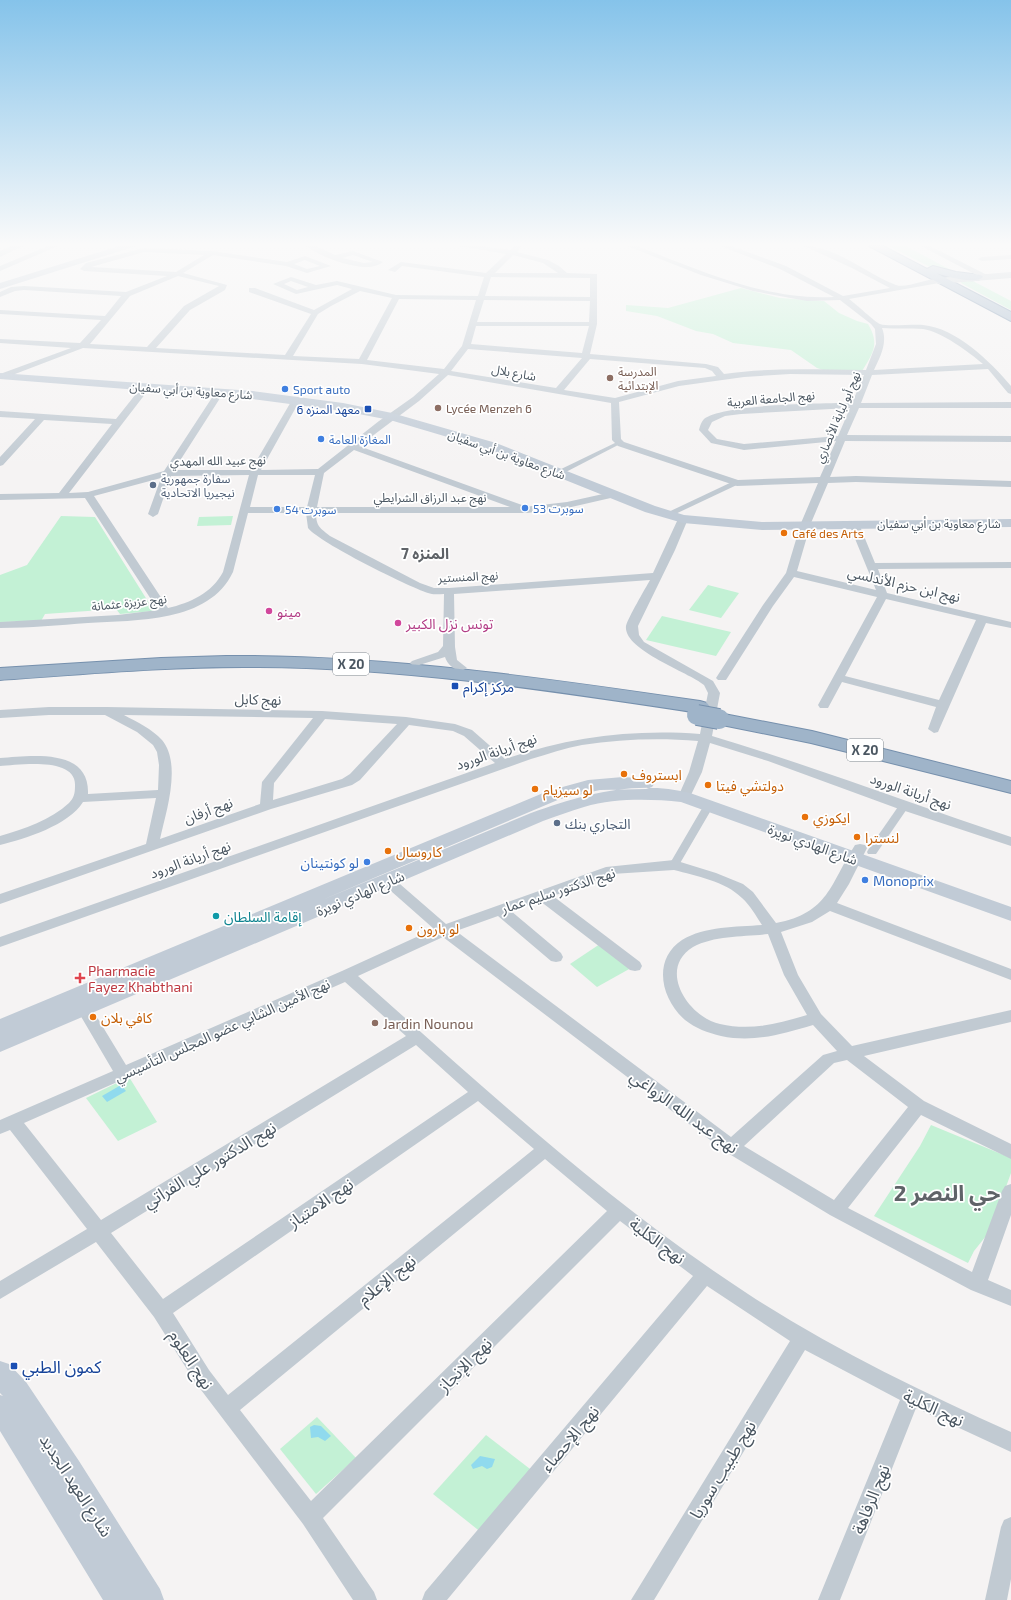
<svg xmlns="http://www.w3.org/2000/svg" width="1011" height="1600" viewBox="0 0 1011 1600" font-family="'Exo 2','Noto Sans Arabic',sans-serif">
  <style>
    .green { fill: #c3f1d5 }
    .water { fill: #90daee }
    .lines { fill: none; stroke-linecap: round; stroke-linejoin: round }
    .trunk-casing { stroke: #7690ad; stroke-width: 2 }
    .pedestrian { fill: #c1cad2; fill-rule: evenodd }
    .minor { fill: #c1cad2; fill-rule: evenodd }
    .tertiary { fill: #c1cad2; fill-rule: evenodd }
    .secondary { fill: #c1cbd6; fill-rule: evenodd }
    .trunk { fill: #9fb4c9; fill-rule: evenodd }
    .trunk-bridge-casing { stroke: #7690ad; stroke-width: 22; stroke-linecap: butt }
    .trunk-bridge { stroke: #9fb4c9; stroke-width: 20 }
    .education-dot { fill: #8d6e63; stroke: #fff; stroke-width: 1.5 }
    .shop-dot { fill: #3f7fe0; stroke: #fff; stroke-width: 1.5 }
    .transit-dot { fill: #1a4fb4; stroke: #fff; stroke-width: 1.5 }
    .service-dot { fill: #5c6f8a; stroke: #fff; stroke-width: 1.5 }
    .food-dot { fill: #e8710a; stroke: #fff; stroke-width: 1.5 }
    .hotel-dot { fill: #d1479c; stroke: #fff; stroke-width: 1.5 }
    .culture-dot { fill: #0f9aa8; stroke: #fff; stroke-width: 1.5 }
    .health-dot { fill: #e0444e; stroke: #fff; stroke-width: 1.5 }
    .labels { text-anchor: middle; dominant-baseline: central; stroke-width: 3.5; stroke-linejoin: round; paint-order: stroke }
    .far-education-label { font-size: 12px; fill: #785e54; stroke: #fff; text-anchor: start }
    .far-street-label { font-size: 12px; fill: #4a5661; stroke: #fff }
    .far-shop-label { font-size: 12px; fill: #366cbe; stroke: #fff; text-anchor: start }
    .far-transit-label { font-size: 12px; fill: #164399; stroke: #fff; text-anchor: end }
    .far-service-label { font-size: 12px; fill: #4e5e75; stroke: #fff; text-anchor: start }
    .far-food-label { font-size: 12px; fill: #c56008; stroke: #fff; text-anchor: start }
    .shield { fill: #fff; stroke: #808990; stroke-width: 1 }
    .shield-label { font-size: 13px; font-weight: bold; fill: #4a5661 }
    .street-label { font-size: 14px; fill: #4a5661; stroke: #fff }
    .hotel-label { font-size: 14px; fill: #b23c85; stroke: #fff; text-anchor: start }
    .transit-label { font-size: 14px; fill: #164399; stroke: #fff; text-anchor: start }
    .food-label { font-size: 14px; fill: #c56008; stroke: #fff; text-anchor: start }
    .service-label { font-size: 14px; fill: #4e5e75; stroke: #fff; text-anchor: start }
    .shop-label { font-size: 14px; fill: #366cbe; stroke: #fff; text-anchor: end }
    .culture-label { font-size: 14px; fill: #0d838f; stroke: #fff; text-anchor: start }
    .health-label { font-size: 14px; fill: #be3a42; stroke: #fff; text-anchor: start }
    .education-label { font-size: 14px; fill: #785e54; stroke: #fff; text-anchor: start }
    .far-district-label { font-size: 15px; font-weight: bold; fill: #5f6368; stroke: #fff }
    .near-street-label { font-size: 17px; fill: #4a5661; stroke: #fff }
    .near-transit-label { font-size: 17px; fill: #164399; stroke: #fff; text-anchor: start }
    .near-district-label { font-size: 22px; font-weight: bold; fill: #5f6368; stroke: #fff }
  </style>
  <rect width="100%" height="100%" fill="#f5f3f3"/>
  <g class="green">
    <polygon points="889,246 906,246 960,275 928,266"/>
    <polygon points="971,280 1011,301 1011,310 961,283 962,281"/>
    <path d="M741,288l39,10 44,3 15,12 18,8 11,3c12,20 5,29 -6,47l-33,1 -12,-4 -26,-18 -58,-7 -20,-9 -17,-3 -39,-15 -31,-5v-6l42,3z"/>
    <polygon points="61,516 95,517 154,611 120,614 116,609 45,614 41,621 0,622 0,575 27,565"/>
    <polygon points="233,516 231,525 197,526 199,517"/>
    <polygon points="708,585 739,593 721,618 689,610"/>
    <polygon points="662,616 731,632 716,656 646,640"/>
    <polygon points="600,944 631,968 597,987 570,964"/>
    <polygon points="129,1077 157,1122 118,1141 86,1098"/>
    <polygon points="931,1125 1011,1158 1011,1173 990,1231 974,1251 968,1263 874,1216 920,1146"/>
    <polygon points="317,1417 356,1458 316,1494 280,1449"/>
    <polygon points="486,1435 534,1472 482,1533 433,1494"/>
  </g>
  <g class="water">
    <polygon points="121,1085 126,1091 107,1102 102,1096"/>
    <polygon points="314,1425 321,1426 331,1436 325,1441 318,1437 311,1438 310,1427"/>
    <polygon points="480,1456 495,1459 492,1467 487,1469 482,1466 473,1469 471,1465"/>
  </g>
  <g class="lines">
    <defs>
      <g id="trunk">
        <path d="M869,246h14l44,23 6,-3 23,6 25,3 2,2c-7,8 -38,-1 -47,-4l75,39v9z"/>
        <path d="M226,656c159,-1 317,22 474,45l7,2 3,4 -3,4 -7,2c-147,-22 -294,-45 -442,-46 -86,-1 -172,7 -258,13v-12l161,-10z"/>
        <polygon points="719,713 812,731 1011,781 1011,793 811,743 712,723 709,719 712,715"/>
      </g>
    </defs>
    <use href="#trunk" class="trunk-casing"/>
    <g class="pedestrian">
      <polygon points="617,442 622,443 562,474 555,472"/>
      <polygon points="734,481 737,481 741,483 669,517 666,517 662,515"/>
      <polygon points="709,802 714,805 679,865 678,867 670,867 669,865 704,805"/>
      <polygon points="904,803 909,806 876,854 868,854 867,852 868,850 900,804"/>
    </g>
    <g class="minor">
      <polygon points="48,246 58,246 0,271 0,266"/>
      <path d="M306,246h10l19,9 18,-4 30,11c-16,14 -63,-5 -77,-16zM353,255l20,7 -9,1 -22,-5z"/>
      <path d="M459,246h21l30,4 5,-4h7l-5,6 31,8 11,6 8,7 30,1v50l-7,30 116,10 12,3 6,7c47,-7 95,-4 142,-4l10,-26 -1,-15 -4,-5 -31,-24 -33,1 -54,-10 -52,-16 -74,-29h10c62,24 129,55 197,51l-54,-28 -60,-23h11l55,20 57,30 47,-8 -38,-20 -48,-22c32,0 63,28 92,39 11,4 33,-8 46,-6l1,2 -4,2 -90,16c7,5 26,23 31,25 7,3 33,0 43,1 33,3 67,36 88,61v8l-3,-1 -20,-24 -116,6 -11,28 150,-1v6h-152l-12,27 164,1v6l-166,-1 -15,36 26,-1 155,5v6l-155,-5 -28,1 -17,40 -14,48 79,19 -27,-66 5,-3 5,3 16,39 136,-1v6l-133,1 9,24 124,29v6l-25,-5 -48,109 -4,1 -6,-4 8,-22 -94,-25 -14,26h-8l-2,-3 59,-108 -83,-20 -21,29 -47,74h-8l-2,-2 47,-73 23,-32 15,-50 17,-40 -81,3 -119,-40 -6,-6 -1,-37 -163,-28 -29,26 -60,45 163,59 2,2 43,-5 45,-10 5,3 -2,2 -48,11 -40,5h-211c0,13 4,15 14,23l90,47 14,5h15l204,-15 25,-54 1,-2h8l1,2 -13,31 -37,76 1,9 5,7 69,39 7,12 -8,43c101,30 199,68 299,101v9l-112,-37 -131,-48 -58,-18 -8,29 -12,25 -1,3h-10l-1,-3 11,-25 9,-31c-38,-3 -77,-2 -116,4 -17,3 -34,9 -51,14l-531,188v-10l495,-174 -31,-27 -11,-5 -44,-6 -49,55 -8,5 -81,24 -271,95v-10l146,-50 10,-46 -73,4c-14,23 -58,37 -83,43v-9c24,-7 51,-16 69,-33 5,-5 6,-10 6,-17 2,-30 -57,-21 -75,-20v-8c30,-2 90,-11 88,36l70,-4 1,-25 -2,-13 -4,-7 -16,-13 -32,-17h-56l-49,3v-8l49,-3h58l215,4 84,6 49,7 17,6 33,29c65,-22 127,-30 195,-25l8,-41 -4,-8c-16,-13 -81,-35 -78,-59 2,-8 19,-37 24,-46l-196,14 1,53 2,13 10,8 -6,3c-7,-1 -14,-7 -16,-14l-29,9 -4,-1 -2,-2 2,-2 26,-9 5,-6 1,-52c-6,0 -11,1 -16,-1 -21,-7 -108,-50 -120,-65l-2,-15h-58l-15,59c-24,51 -97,48 -145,51 -29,2 -58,5 -88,5v-6l118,-7 40,-5 -73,-112 -85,2v-6l59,-1 53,-69 -68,-4 -41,45 -3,1v-9l35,-38 -35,-2v-6l116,8 27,-34h6v4l-80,104 19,-1 76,-21 53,-81h6l1,2 -50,78h77l41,-70 4,-3 4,3 -39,70 57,-1 61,-48 34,-24 26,-23 -77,-10 -279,-16 -81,31 -2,-1v-4l71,-26 -71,-5v-4l80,4 21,-23 -101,-6v-4l105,6 16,-20 -97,-6 -9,1 -15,6v-5l11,-5 13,-1 102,6 41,-16 -83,-5 -4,-2 6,-6 58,-15 68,3 75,11 18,-6 26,10 -24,7 -21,-7 -73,-11 -30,18 44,12 -2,5 -35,20 -34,38 129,7 26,-41 -62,-22v-4h6l59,22 38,-21 -15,-4 -41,9 -23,-10 18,-7 25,8 21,-4 59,14 82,1 6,-19 -82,-11 -7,6 -7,-2 13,-8 85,11 20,-19zM144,252l60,3 -28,17 -85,-5zM513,255l30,8 15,10h-63zM305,260l15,6 -13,3 -13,-5zM178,276l41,10 -35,20 -37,41 -57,-3 40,-48zM491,277l99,1v19l-105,-1zM291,281l17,6 -11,3 -13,-6zM360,291l32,7 -33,61 -66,-3 25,-42 13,-8zM399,299l77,1 -14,46 -18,23 -77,-9zM484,300l106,1 -1,21h-112zM476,326h113l-7,27 -111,-9zM882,328c14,1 28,0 41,1 19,3 46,23 60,35l-109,6c6,-13 14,-27 8,-42zM468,349l114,9 -26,30 -105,-17zM590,359l115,9 7,3 4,5 -38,5 -63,17 -51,-8zM790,374l74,1 -12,28c-28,0 -129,1 -148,16 -3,3 -4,7 -5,11l12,13 33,7 92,-9 -16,36 -82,3 -114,-38 -3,-3 -2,-37 60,-16 65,-9zM850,408l-12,28 -94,8 -27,-5 -9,-9 4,-8 13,-6 16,-2zM354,450l156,57h-193l7,-34zM249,475l-26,97c-11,21 -33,31 -55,36l-74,-112 67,-18 -13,36 5,3 5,-3 13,-38zM258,475h57l-8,32h-57zM886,599l90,21 -37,80 -94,-24zM124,715l189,3 -51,64 -2,22 -100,35c6,-27 22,-75 2,-99 -10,-11 -25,-18 -38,-25zM325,719l72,5 -47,50 -8,5 -69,21 1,-17z"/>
      <polygon points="921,246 930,246 991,277 984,279"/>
      <polygon points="1011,255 1011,259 982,261 978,259 982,257"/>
      <path d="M860,844l5,1 2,3 -18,36 -12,19 174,66v11l-181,-69 -18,11 -31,10 17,43 23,39 31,32 159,-36v12l-147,34 60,45 87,43v15l-90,-44 -73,93 124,64 30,-81 3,-5 6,-2v31l-23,65 23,10v16l-40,-16 -141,-75 -104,-63 -283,-215 -85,39c125,111 249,226 390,318 83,54 172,97 263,138v20l-95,-44 -76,192h-22l82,-200 -95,-50 -151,250h-23l159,-259 -83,-55 -260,314h-25l3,-8 268,-316 -73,-55 -297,297 51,74 3,8h-24l-50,-76 -108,-142 -41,-65 -58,-75 -96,57v-18l87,-52 -77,-99 -10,4v-14l113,-49 -37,-63 3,-4 5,-2 5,2 37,61 216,-94 92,-42 -51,-45 -2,-3 2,-3h10l53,46 160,-57 68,-7 42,13 27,11 10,8 23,31c53,-10 54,-39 79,-78zM674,870c22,6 51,11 68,28 8,7 14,18 20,27 -26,2 -57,1 -80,15 -30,20 -21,59 3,80 10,8 23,13 36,16 33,7 61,-2 92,-11l24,26 -14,4 -92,82 -275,-206 42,-15 53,45 5,1 5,-1 2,-4 -2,-4 -50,-42 29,-10 90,69 5,1 5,-1 2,-4 -2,-4 -87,-66 59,-22zM768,934l16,41 23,40c-30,9 -57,16 -87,9 -32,-7 -63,-55 -27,-77 22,-12 51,-10 75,-13zM345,982l61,54 -305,184 -77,-97zM416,1045l52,47 -305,207 -52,-66zM847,1060l61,47 -74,93 -90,-54 90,-83zM478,1101l56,48 -306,246 -19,-25 -36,-57zM545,1159l62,52 -296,290 -71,-91z"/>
      <polygon points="1011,1517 1011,1579 1007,1600 985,1600 1001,1527 1004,1520"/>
    </g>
    <g class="tertiary">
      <polygon points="11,246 23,246 0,257 0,251"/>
      <polygon points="1011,272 1011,278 939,284 934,281 939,278"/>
    </g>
    <g class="secondary">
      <polygon points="119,246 136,246 0,289 0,283"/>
      <polygon points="0,373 253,391 343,403 392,413 496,443 655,506 684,515 762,522 1011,519 1011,527 762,530 683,523 645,512 488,449 390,420 343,411 253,399 0,379"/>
      <path d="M623,777l29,2 3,4 -3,4 -6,2 -46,1 -40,9 -238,101 209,-87c50,-18 105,-34 159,-20l321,114v14l-330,-119c-31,-3 -66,-4 -97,5 -14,4 -27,9 -41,14l-543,231v-33l548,-228 40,-11z"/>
      <polygon points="0,1361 9,1364 26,1382 79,1461 160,1589 164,1600 103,1600 0,1431 0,1395 3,1396 0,1393"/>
    </g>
    <use href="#trunk" class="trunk"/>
    <defs>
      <polyline id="trunk-bridge" points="697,715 719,719"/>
    </defs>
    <use href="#trunk-bridge" class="trunk-bridge-casing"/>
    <use href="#trunk-bridge" class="trunk-bridge"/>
  </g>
  <linearGradient id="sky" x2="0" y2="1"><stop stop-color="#85c3ea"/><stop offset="0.52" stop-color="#fafafa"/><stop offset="1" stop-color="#fafafa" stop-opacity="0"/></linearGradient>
  <rect width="1011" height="470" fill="url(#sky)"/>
  <g class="education-dot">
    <circle cx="610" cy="378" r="4"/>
    <circle cx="438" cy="408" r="4"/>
    <circle cx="375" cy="1023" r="4"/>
  </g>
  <g class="shop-dot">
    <circle cx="285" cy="389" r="4"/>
    <circle cx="321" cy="439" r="4"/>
    <circle cx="525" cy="508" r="4"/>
    <circle cx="277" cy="509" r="4"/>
    <circle cx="367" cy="862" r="4"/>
    <circle cx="865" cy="880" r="4"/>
  </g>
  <g class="transit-dot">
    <rect x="364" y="405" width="8" height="8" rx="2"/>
    <rect x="451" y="682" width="8" height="8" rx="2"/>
    <rect x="10" y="1362" width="8" height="8" rx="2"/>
  </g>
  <g class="service-dot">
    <circle cx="153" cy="485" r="4"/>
    <circle cx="557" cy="823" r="4"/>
  </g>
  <g class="food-dot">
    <circle cx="784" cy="533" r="4"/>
    <circle cx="624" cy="774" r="4"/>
    <circle cx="708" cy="785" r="4"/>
    <circle cx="535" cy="789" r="4"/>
    <circle cx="805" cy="817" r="4"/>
    <circle cx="857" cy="837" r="4"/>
    <circle cx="388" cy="851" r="4"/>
    <circle cx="409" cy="928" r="4"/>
    <circle cx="93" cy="1017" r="4"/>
  </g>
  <g class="hotel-dot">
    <circle cx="269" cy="611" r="4"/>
    <circle cx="398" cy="623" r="4"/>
  </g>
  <circle class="culture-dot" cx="216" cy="916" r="4"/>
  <path class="health-dot" d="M78 972h4v4h4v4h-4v4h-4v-4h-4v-4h4z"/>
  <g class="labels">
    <g class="far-education-label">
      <text x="618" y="371">المدرسة<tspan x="618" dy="14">الإبتدائية</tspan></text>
      <text x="446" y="408">Lycée Menzeh 6</text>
    </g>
    <g class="far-street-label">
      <text transform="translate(514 372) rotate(10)">شارع بلال</text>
      <text transform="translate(191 390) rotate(4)">شارع معاوية بن أبي سفيان</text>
      <text transform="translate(771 398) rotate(-5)">نهج الجامعة العربية</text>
      <text transform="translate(837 417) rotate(-67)">نهج أبو لبابة الأنصاري</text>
      <text transform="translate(507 454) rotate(20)">شارع معاوية بن أبي سفيان</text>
      <text transform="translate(218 460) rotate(-1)">نهج عبيد الله المهدي</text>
      <text x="430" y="497">نهج عبد الرزاق الشرايطي</text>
      <text x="939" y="523">شارع معاوية بن أبي سفيان</text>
      <text transform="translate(468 576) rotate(-3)">نهج المنستير</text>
      <text transform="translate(129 602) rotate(-6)">نهج عزيزة عثمانة</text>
    </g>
    <g class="far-shop-label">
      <text x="293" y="389">Sport auto</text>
      <text x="329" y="439">المغازة العامة</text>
      <text x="533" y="508">سوبرت 53</text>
      <text x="285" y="509">سوبرت 54</text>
    </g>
    <g class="far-transit-label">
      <text x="360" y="409">معهد المنزه 6</text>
    </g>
    <g class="far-service-label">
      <text x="161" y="478">سفارة جمهورية<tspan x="161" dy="14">نيجيريا الاتحادية</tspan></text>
    </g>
    <g class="far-food-label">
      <text x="792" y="533">Café des Arts</text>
    </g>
    <g class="shield">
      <rect x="333" y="653" width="36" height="22" rx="3"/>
      <rect x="847" y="739" width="36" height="22" rx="3"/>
    </g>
    <g class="shield-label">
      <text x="351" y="664">X 20</text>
      <text x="865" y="750">X 20</text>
    </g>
    <g class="street-label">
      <text transform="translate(904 584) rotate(13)">نهج ابن حزم الأندلسي</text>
      <text transform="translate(258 699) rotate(1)">نهج كابل</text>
      <text transform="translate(496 751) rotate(-19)">نهج أريانة الورود</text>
      <text transform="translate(911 791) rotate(19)">نهج أريانة الورود</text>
      <text transform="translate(208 810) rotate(-20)">نهج أرفان</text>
      <text transform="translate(813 844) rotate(20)">شارع الهادي نويرة</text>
      <text transform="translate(190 859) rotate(-20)">نهج أريانة الورود</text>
      <text transform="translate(558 890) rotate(-18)">نهج الدكتور سليم عمار</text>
      <text transform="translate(360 893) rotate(-23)">شارع الهادي نويرة</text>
      <text transform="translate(222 1030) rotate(-24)">نهج الأمين الشابي عضو المجلس التأسيسي</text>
    </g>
    <g class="hotel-label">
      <text x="277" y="611">مينو</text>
      <text x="406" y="623">تونس نزل الكبير</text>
    </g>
    <g class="transit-label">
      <text x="463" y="686">مركز إكرام</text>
    </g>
    <g class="food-label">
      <text x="632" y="774">ابستروف</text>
      <text x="716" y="785">دولتشي فيتا</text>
      <text x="543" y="789">لو سيزيام</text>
      <text x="813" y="817">ايكوزي</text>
      <text x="865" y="837">لنسترا</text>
      <text x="396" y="851">كاروسال</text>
      <text x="417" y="928">لو بارون</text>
      <text x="101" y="1017">كافي بلان</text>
    </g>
    <g class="service-label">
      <text x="565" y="823">التجاري بنك</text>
    </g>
    <g class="shop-label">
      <text x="359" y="862">لو كونتينان</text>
      <text x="873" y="880" text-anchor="start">Monoprix</text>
    </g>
    <g class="culture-label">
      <text x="224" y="916">إقامة السلطان</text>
    </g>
    <g class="health-label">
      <text x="88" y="970">Pharmacie<tspan x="88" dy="16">Fayez Khabthani</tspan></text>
    </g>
    <g class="education-label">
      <text x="383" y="1023">Jardin Nounou</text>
    </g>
    <g class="far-district-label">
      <text x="425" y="553">المنزه 7</text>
    </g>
    <g class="near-street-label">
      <text transform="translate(685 1111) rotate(36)">نهج عبد الله الزواغي</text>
      <text transform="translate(209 1164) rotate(-31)">نهج الدكتور علي الفراتي</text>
      <text transform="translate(320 1202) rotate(-34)">نهج الامتياز</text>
      <text transform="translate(658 1240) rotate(37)">نهج الكلية</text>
      <text transform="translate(386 1279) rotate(-39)">نهج الإعلام</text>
      <text transform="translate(192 1359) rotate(57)">نهج العلوم</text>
      <text transform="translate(464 1364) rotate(-45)">نهج الإنجاز</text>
      <text transform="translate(934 1407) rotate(25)">نهج الكلية</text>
      <text transform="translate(569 1438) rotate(-50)">نهج الإحصاء</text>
      <text transform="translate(722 1469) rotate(-59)">نهج طبيب سوريا</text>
      <text transform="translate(77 1485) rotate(57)">شارع العهد الجديد</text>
      <text transform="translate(870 1499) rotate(-68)">نهج الرفاهة</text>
    </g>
    <g class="near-transit-label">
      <text x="22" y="1366">كمون الطبي</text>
    </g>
    <g class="near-district-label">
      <text x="947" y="1192">حي النصر 2</text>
    </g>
  </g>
</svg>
